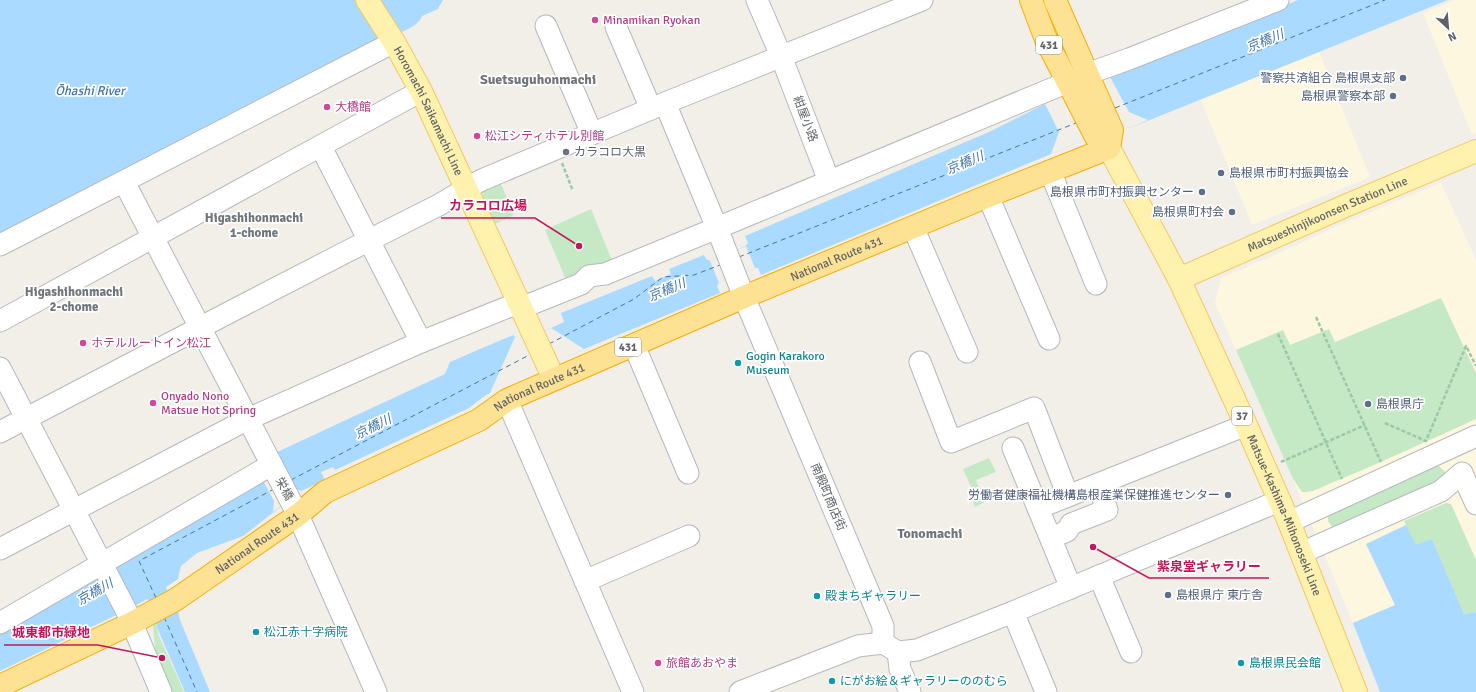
<svg xmlns="http://www.w3.org/2000/svg" width="1476" height="692" viewBox="0 0 1476 692" font-family="Signika,'Noto Sans JP',sans-serif">
  <style>
    .commercial { fill: #fef7e0 }
    .green { fill: #c5e8c5 }
    .water { fill: #aadaff }
    .pier { fill: #f1efe8 }
    .lines { fill: none; stroke-linecap: round; stroke-linejoin: round }
    .ferry { stroke: #4174aa; stroke-width: 1; stroke-dasharray: 5 4; stroke-linecap: butt }
    .minor-casing { stroke: #b5b8bc; stroke-width: 23 }
    .major-casing { stroke: #f2c960; stroke-width: 24 }
    .highway-casing { stroke: #f9ab00; stroke-width: 24 }
    .path { stroke: #9cc7a9; stroke-width: 2.5; stroke-dasharray: 4 2; stroke-linecap: butt }
    .minor { stroke: #fff; stroke-width: 21 }
    .major { stroke: #fff2af; stroke-width: 22 }
    .highway { stroke: #fde293; stroke-width: 22 }
    .hotel-dot { fill: #d1479c; stroke: #fff; stroke-width: 1.5 }
    .service-dot { fill: #5c6f8a; stroke: #fff; stroke-width: 1.5 }
    .worship-dot { fill: #6b7280; stroke: #fff; stroke-width: 1.5 }
    .culture-dot { fill: #0f9aa8; stroke: #fff; stroke-width: 1.5 }
    .labels { text-anchor: middle; dominant-baseline: central; stroke-width: 3.5; stroke-linejoin: round; paint-order: stroke }
    .shield { fill: #fff; stroke: #8f9295; stroke-width: 1 }
    .shield-label { font-size: 11px; font-weight: bold; fill: #5f6368 }
    .hotel-label { font-size: 12px; fill: #b23c85; stroke: #fff; text-anchor: start }
    .service-label { font-size: 12px; fill: #4e5e75; stroke: #fff; text-anchor: end }
    .street-label { font-size: 12px; fill: #5f6368; stroke: #fff }
    .worship-label { font-size: 12px; fill: #5b616d; stroke: #fff; text-anchor: start }
    .culture-label { font-size: 12px; fill: #0d838f; stroke: #fff; text-anchor: start }
    .water-label { font-size: 13px; font-style: italic; fill: #4174aa; stroke: #fff }
    .neighbourhood-label { font-size: 13px; font-weight: bold; fill: #70757a; stroke: #fff }
    .quarter-label { font-size: 14px; font-weight: bold; fill: #70757a; stroke: #fff }
    .leader { fill: none; stroke: #c2185b; stroke-width: 1.5 }
    .callout-dot { fill: #c2185b; stroke: #fff; stroke-width: 1.5 }
    .callout-label { font-size: 13px; text-anchor: middle; font-weight: bold; fill: #c2185b; stroke: #fff; stroke-width: 3.5; stroke-linejoin: round; paint-order: stroke }
  </style>
  <rect width="100%" height="100%" fill="#f1efe8"/>
  <g class="commercial">
    <polygon points="1456,0 1476,0 1476,133 1472,135 1423,13"/>
    <polygon points="1319,52 1370,177 1252,225 1201,100"/>
    <polygon points="1441,183 1476,260 1476,612 1432,539 1366,544 1395,605 1353,623 1286,463 1215,303 1221,278 1275,255 1349,221"/>
  </g>
  <g class="green">
    <polygon points="499,179 514,215 495,224 482,197 485,185"/>
    <polygon points="591,209 613,263 567,282 545,230"/>
    <path d="M1441,298l35,75v46c-47,21 -93,43 -140,62 -11,4 -22,12 -34,11l-9,-13 -57,-129 47,-20 7,15 39,-16 6,13z"/>
    <polygon points="989,458 996,472 976,480 985,502 975,507 968,491 972,489 963,469"/>
    <polygon points="1437,464 1445,472 1444,482 1333,528 1328,521 1328,515"/>
    <polygon points="1446,503 1451,504 1476,560 1476,612 1464,614 1432,539 1416,546 1404,521"/>
    <polygon points="154,623 156,623 159,636 184,692 168,692 157,665 153,627"/>
  </g>
  <g class="water">
    <path d="M0,0h443l-5,9 -16,7c-4,13 -32,20 -44,25l-378,195z"/>
    <polygon points="1298,0 1448,0 1130,128 1117,125 1051,154 761,275 758,268 755,268 719,283 717,286 720,293 584,349 486,395 469,408 335,470 333,467 321,472 325,480 301,491 243,536 197,553 181,566 178,579 166,587 167,590 169,589 177,607 180,620 210,692 185,692 158,630 150,601 147,599 133,607 0,671 0,628 114,568 275,453 445,374 450,362 513,335 515,337 551,328 564,322 561,313 652,276 655,281 671,274 669,269 704,255 706,259 710,261 745,246 748,243 745,236 989,132 1083,85 1182,48"/>
    <polygon points="1406,525 1416,545 1432,539 1464,614 1476,612 1476,692 1380,692 1353,623 1395,605 1366,544"/>
  </g>
  <g class="pier">
    <polygon points="1109,75 1129,112 1148,120 1130,128 1117,125 1051,154 1059,132 1045,104 1083,85"/>
    <polygon points="746,246 755,268 719,283 710,261"/>
    <polygon points="551,328 584,349 489,395 515,337"/>
    <polygon points="282,466 294,488 301,491 273,512 274,501 261,477"/>
  </g>
  <g class="lines">
    <g class="ferry">
      <polyline points="1115,108 1385,0"/>
      <polyline points="739,257 1076,123"/>
      <polyline points="549,344 634,299 663,277 694,275 720,265"/>
      <polyline points="291,480 531,354"/>
      <polyline points="156,598 139,561 274,489"/>
      <polyline points="164,617 197,692"/>
    </g>
    <defs>
      <g id="minor">
        <polyline points="757,0 781,56 829,181"/>
        <polyline points="546,26 592,134"/>
        <polyline points="616,27 651,109"/>
        <polyline points="1087,74 1129,59 1278,0"/>
        <polyline points="665,103 717,228 744,297 883,626 883,643 898,652 900,669 910,692"/>
        <polyline points="321,147 421,342"/>
        <polyline points="1050,171 1096,284"/>
        <polyline points="124,182 298,515 376,692"/>
        <polyline points="988,196 1049,339"/>
        <polyline points="913,227 967,352"/>
        <polyline points="0,245 394,42"/>
        <polyline points="521,308 581,284 589,276 605,274 717,228 1068,82"/>
        <polyline points="0,321 421,91"/>
        <polyline points="634,345 688,473"/>
        <polyline points="920,362 951,442 1034,408 1068,496 1246,425"/>
        <polyline points="0,368 128,614 161,692"/>
        <polyline points="507,400 633,692"/>
        <path d="M0,432c143,-74 285,-150 429,-222 19,-9 36,-22 55,-31l181,-76 257,-103"/>
        <polyline points="1013,448 1038,508"/>
        <polyline points="1068,496 1038,508 1071,588"/>
        <polyline points="1289,522 1476,436"/>
        <polyline points="1051,538 1067,531 1071,524 1107,510 1098,484"/>
        <polyline points="0,549 248,419 421,342 518,303"/>
        <polyline points="1301,553 1441,491 1462,473 1476,504"/>
        <polyline points="1099,576 1131,652"/>
        <polyline points="585,581 689,536"/>
        <polyline points="0,623 271,465"/>
        <polyline points="898,652 917,650 1013,612"/>
        <polyline points="740,692 858,646 883,643"/>
        <polyline points="1046,692 1013,612 1279,501"/>
      </g>
      <g id="major">
        <path id="s1" d="M367,0l27,42 27,49 133,288"/>
        <path id="s2" d="M1109,148l70,131 67,146 43,97 67,170"/>
        <path id="s3" d="M1179,279l166,-73 131,-55"/>
      </g>
      <g id="highway">
        <polyline points="1031,0 1047,42 1096,137 1109,148"/>
        <polyline points="1055,0 1112,130 1109,148"/>
        <path id="s4" d="M0,686l132,-63 43,-23 123,-85 27,-23 154,-72 28,-20 237,-103 244,-101 121,-48"/>
      </g>
    </defs>
    <use href="#minor" class="minor-casing"/>
    <use href="#major" class="major-casing"/>
    <use href="#highway" class="highway-casing"/>
    <g class="path">
      <polyline points="562,163 573,191"/>
      <polyline points="1316,317 1381,462"/>
      <polyline points="1278,334 1342,479"/>
      <polyline points="1385,423 1426,441 1466,346 1476,366"/>
      <polyline points="1281,462 1365,425"/>
    </g>
    <use href="#minor" class="minor"/>
    <use href="#major" class="major"/>
    <use href="#highway" class="highway"/>
  </g>
  <g class="hotel-dot">
    <circle cx="595" cy="20" r="4"/>
    <circle cx="327" cy="107" r="4"/>
    <circle cx="477" cy="136" r="4"/>
    <circle cx="83" cy="343" r="4"/>
    <circle cx="153" cy="403" r="4"/>
    <circle cx="658" cy="663" r="4"/>
  </g>
  <g class="service-dot">
    <circle cx="1403" cy="78" r="4"/>
    <circle cx="1393" cy="96" r="4"/>
    <circle cx="1221" cy="173" r="4"/>
    <circle cx="1202" cy="192" r="4"/>
    <circle cx="1232" cy="212" r="4"/>
    <circle cx="1368" cy="404" r="4"/>
    <circle cx="1228" cy="495" r="4"/>
    <circle cx="1168" cy="595" r="4"/>
  </g>
  <circle class="worship-dot" cx="566" cy="152" r="4"/>
  <g class="culture-dot">
    <circle cx="738" cy="363" r="4"/>
    <circle cx="817" cy="596" r="4"/>
    <circle cx="256" cy="632" r="4"/>
    <circle cx="1241" cy="663" r="4"/>
    <circle cx="832" cy="681" r="4"/>
  </g>
  <g class="labels">
    <g class="shield">
      <rect x="1036" y="36" width="26" height="18" rx="3"/>
      <rect x="615" y="338" width="26" height="18" rx="3"/>
      <rect x="1232" y="407" width="20" height="18" rx="3"/>
    </g>
    <g class="shield-label">
      <text x="1049" y="45">431</text>
      <text x="628" y="347">431</text>
      <text x="1242" y="416">37</text>
    </g>
    <g class="hotel-label">
      <text x="603" y="20">Minamikan Ryokan</text>
      <text x="335" y="107">大橋館</text>
      <text x="485" y="136">松江シティホテル別館</text>
      <text x="91" y="343">ホテルルートイン松江</text>
      <text x="161" y="396">Onyado Nono<tspan x="161" dy="14">Matsue Hot Spring</tspan></text>
      <text x="666" y="663">旅館あおやま</text>
    </g>
    <g class="service-label">
      <text x="1395" y="78">警察共済組合 島根県支部</text>
      <text x="1385" y="96">島根県警察本部</text>
      <text x="1229" y="173" text-anchor="start">島根県市町村振興協会</text>
      <text x="1194" y="192">島根県市町村振興センター</text>
      <text x="1224" y="212">島根県町村会</text>
      <text x="1376" y="404" text-anchor="start">島根県庁</text>
      <text x="1220" y="495">労働者健康福祉機構島根産業保健推進センター</text>
      <text x="1176" y="595" text-anchor="start">島根県庁 東庁舎</text>
    </g>
    <g class="street-label">
      <text stroke="none"><textPath href="#s1" startOffset="127">Horomachi Saikamachi Line</textPath></text>
      <text transform="translate(805 119) rotate(69)">紺屋小路</text>
      <text stroke="none"><textPath href="#s3" startOffset="162">Matsueshinjikoonsen Station Line</textPath></text>
      <text stroke="none"><textPath href="#s4" startOffset="943">National Route 431</textPath></text>
      <text stroke="none"><textPath href="#s4" startOffset="619">National Route 431</textPath></text>
      <text transform="translate(284 489) rotate(62)">栄橋</text>
      <text transform="translate(828 497) rotate(67)">南殿町商店街</text>
      <text stroke="none"><textPath href="#s2" startOffset="407">Matsue-Kashima-Mihonoseki Line</textPath></text>
      <text stroke="none"><textPath href="#s4" startOffset="295">National Route 431</textPath></text>
    </g>
    <g class="worship-label">
      <text x="574" y="152">カラコロ大黒</text>
    </g>
    <g class="culture-label">
      <text x="746" y="356">Gogin Karakoro<tspan x="746" dy="14">Museum</tspan></text>
      <text x="825" y="596">殿まちギャラリー</text>
      <text x="264" y="632">松江赤十字病院</text>
      <text x="1249" y="663">島根県民会館</text>
      <text x="840" y="681">にがお絵＆ギャラリーののむら</text>
    </g>
    <g class="water-label">
      <text transform="translate(1265 41) rotate(-22)">京橋川</text>
      <text x="90" y="91">Ōhashi River</text>
      <text transform="translate(965 163) rotate(-23)">京橋川</text>
      <text transform="translate(667 290) rotate(-23)">京橋川</text>
      <text transform="translate(373 427) rotate(-26)">京橋川</text>
      <text transform="translate(95 592) rotate(-30)">京橋川</text>
    </g>
    <g class="neighbourhood-label">
      <text x="254" y="218">Higashihonmachi<tspan x="254" dy="15">1-chome</tspan></text>
      <text x="74" y="292">Higashihonmachi<tspan x="74" dy="15">2-chome</tspan></text>
    </g>
    <g class="quarter-label">
      <text x="538" y="79">Suetsuguhonmachi</text>
      <text x="930" y="533">Tonomachi</text>
    </g>
  </g>
  <path class="leader" d="M579 246L535 218H441M1093 547L1149 578H1269M162 658L98 645H4"/>
  <g class="callout-dot">
    <circle cx="579" cy="246" r="4"/>
    <circle cx="1093" cy="547" r="4"/>
    <circle cx="162" cy="658" r="4"/>
  </g>
  <g class="callout-label">
    <text x="488" y="210">カラコロ広場</text>
    <text x="1209" y="571">紫泉堂ギャラリー</text>
    <text x="51" y="637">城東都市緑地</text>
  </g>
  <g transform="translate(1448 28) rotate(154)" stroke="#ffffff" stroke-width="3" paint-order="stroke">
  <path d="M0-3L7 15L0 10L-7 15Z" fill="#5f6368"/>
  <text y="-6" font-size="11" font-weight="bold" text-anchor="middle" fill="#5f6368">N</text>
  </g>
</svg>
